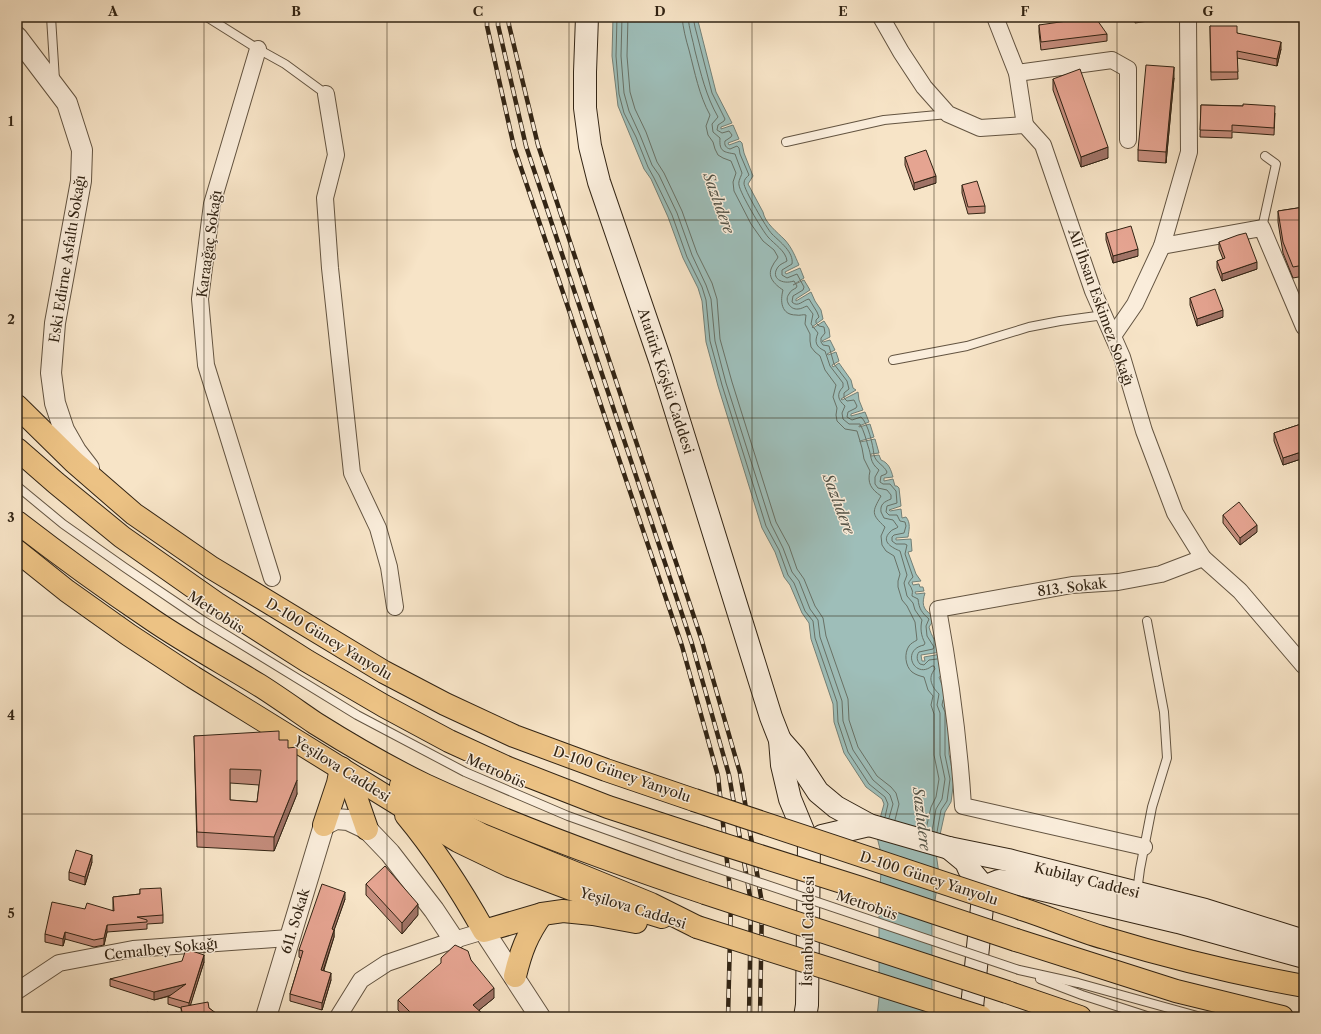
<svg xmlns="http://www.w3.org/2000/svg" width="1321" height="1034" viewBox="0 0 1321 1034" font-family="'Libre Caslon Text',serif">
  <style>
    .water { fill: #9ebeb9; stroke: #738077 }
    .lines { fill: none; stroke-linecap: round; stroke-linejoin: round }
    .shore { stroke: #687166; stroke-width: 1 }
    .service-casing { stroke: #635441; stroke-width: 10 }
    .minor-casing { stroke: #635441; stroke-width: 18 }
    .tertiary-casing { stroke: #635441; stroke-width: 22 }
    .secondary-casing { stroke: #322414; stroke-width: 24 }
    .primary-casing { stroke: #322414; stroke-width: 24 }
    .trunk-casing { stroke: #322414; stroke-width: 24 }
    .service { stroke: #faeddb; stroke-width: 8 }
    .minor { stroke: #faeddb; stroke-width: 16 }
    .tertiary { stroke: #faeddb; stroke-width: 20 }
    .secondary { stroke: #faeddb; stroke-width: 22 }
    .primary { stroke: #ecc284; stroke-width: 22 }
    .trunk { stroke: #ecc284; stroke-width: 22 }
    .rail-casing { stroke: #322414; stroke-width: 4.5 }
    .rail { stroke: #faeddb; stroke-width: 3; stroke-dasharray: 9; stroke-linecap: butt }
    .service-bridge-casing { stroke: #635441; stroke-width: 10; stroke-linecap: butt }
    .primary-bridge-casing { stroke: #322414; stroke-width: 24; stroke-linecap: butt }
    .trunk-bridge-casing { stroke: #322414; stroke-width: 24; stroke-linecap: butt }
    .service-bridge { stroke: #faeddb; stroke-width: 8 }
    .primary-bridge { stroke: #ecc284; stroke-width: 22 }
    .trunk-bridge { stroke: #ecc284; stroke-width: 22 }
    .wall { fill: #c58d7d; stroke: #322414; fill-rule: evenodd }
    .shaded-wall { fill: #a07366; stroke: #322414 }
    .building { fill: #e5a491; stroke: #322414; fill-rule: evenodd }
    .grid { fill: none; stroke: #322414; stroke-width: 1; stroke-opacity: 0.55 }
    .labels { text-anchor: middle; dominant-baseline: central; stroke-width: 3; stroke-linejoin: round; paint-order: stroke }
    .street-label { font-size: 14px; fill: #322414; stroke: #faeddb }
    .water-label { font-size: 15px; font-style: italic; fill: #525246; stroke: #faeddb }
    .neatline { fill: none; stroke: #322414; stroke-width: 1.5 }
    .grid-label { font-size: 13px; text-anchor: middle; font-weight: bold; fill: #322414 }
  </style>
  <rect width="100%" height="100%" fill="#f7e4c7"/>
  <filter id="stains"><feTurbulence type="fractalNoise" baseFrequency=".005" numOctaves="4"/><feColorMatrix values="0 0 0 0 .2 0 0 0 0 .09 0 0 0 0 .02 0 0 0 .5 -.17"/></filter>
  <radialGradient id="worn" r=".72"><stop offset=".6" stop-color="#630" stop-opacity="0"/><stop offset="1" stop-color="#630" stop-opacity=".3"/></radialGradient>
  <path class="water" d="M613,17h84l19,75 16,31 -11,4v2l12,-4 6,14 -11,4 1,2 11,-4 2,2 2,10 9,23 -5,8 15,28c2,11 14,20 22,28 7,8 10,16 14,25l-14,7 1,2 14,-6 4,10 -11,7 11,-5 6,10 -14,9v2l15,-9 4,9 6,9 2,9 -11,8 1,1 11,-7 5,8 1,8 -8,4 1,1 7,-2 5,10 -8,4 1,1 8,-3 3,9 -7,4 1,2 6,-4 12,17 2,8 3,2 -15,9 1,1 16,-8 1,8 4,10 -12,4v2l14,-4 4,10 -10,4v1l11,-3 4,13 -14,4v1l15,-3 4,14 -8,1v2l8,-1 2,5c8,3 10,10 12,17l-9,1v3l9,-2 2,7h2l2,2 2,18 -12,4 1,1 11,-2 1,9 4,-1c5,6 3,13 2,20l-12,1v2l15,-1 1,12 -4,1 8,22 5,7 -9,1 1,3 6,-1 1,3h3l1,4 -9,1 1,2 9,-1c-3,10 -3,16 7,22l1,6 -4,6c2,9 8,16 12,25l-20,3 1,6h3l-1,-4 17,-3 4,20 -6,3 3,8 4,-2 3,28v43l5,25 -3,23 -6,10 -9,41 3,21 -7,46v97h-55l2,-19v-96l3,-45 -6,-24 8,-29 -2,-5 -16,-12 -22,-34 -10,-31 -1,-18 -22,-65 -2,-16 -7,-10 -12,-28 -6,-8 -9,-25 -13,-24 -44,-142 -12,-44 -4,-41 -4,-13 -15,-30 -15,-41 -17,-38 -7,-10 -26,-63 -6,-50z"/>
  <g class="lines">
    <g class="shore">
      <polyline points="617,17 616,56 619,94 624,113 636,137 648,167 654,178 672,215 687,257 702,287 706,300 710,341 722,385 766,526 779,550 788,575 794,583 805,611 813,621 815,638 837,702 838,722 848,752 869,784 885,797 888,804 885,817"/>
      <polyline points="622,17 621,56 624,93 629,111 640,135 652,165 659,175 677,213 692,255 706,285 711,299 715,341 726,383 771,524 783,548 792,572 799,581 810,609 818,620 820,637 842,701 843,721 853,750 873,780 887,792 890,795 893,804 889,818"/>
      <polyline points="628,17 627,56 630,92 635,109 646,132 657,162 664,173 682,211 697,253 712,283 717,299 720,339 732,382 776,522 789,546 797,569 804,579 815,606 823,618 826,636 848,699 849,720 858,747 877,776 891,787 896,793 899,804 895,820"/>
      <path d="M682,17c1,11 4,23 7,33 6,23 10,45 21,65l-4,11 2,9 5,7 2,7 3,6 5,3 8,3 5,12 -3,9 1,9 17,33 12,17 11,9 4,7c-1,3 -4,5 -5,8 -7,11 1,19 10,25 -3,11 -2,25 13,25 4,1 7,-1 10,0l-1,9 5,10v7l1,6 4,5 5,4 5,14 11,15 -3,12 4,11 -1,7 1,6 8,8 12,2 5,17 2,11 6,12c-3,12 1,18 11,25 -9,16 -10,18 4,31l-4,9 1,9 4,6 8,5 6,18 -2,7v6l4,13 5,6 8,16 2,18c-3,2 -6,3 -8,6 -5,7 -4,20 3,26 4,3 8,4 12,5l4,13 5,6 -2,9 3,9v41l5,24 -3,18 -5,10 -5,22"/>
      <path d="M688,17c1,12 5,23 7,34 6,23 11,45 23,66l-6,7 1,8 7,6c-1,14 4,14 15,16l7,19c-1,4 -4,8 -3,12 1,8 23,45 29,52 6,7 18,14 19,24 -3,2 -7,3 -9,6 -8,11 4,18 16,14l3,5 -1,2c-2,1 -6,3 -7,6 -5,6 1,16 9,15 3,0 6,-2 9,-3l6,8 -2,10 7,9c-4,9 -2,14 7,18l5,15 13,17v4c-7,7 -5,13 2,19l-3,7 1,6 6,5h11c4,7 6,15 8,22 4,10 1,16 11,24l-4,7v7l3,4 9,2 4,5v4c-7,3 -11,5 -10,13l3,6 9,2 5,7c-2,2 -6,2 -8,5 -10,10 3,16 10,19l7,24 -3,8 3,13 6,7 2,7 7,10c-2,8 -1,16 3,23l-1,2c-24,5 -9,35 8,21h2l1,3c-8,9 -3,18 4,25l-2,11 3,8v42l5,24 -3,20 -6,10 -4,22"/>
      <path d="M693,17l2,10 17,66 13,26 -1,2 -6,4 -1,5 5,3 7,-2 3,4 -1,2 -6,4c-1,4 1,7 5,8l7,-3 2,2 1,6 9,21c-2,2 -5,4 -5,8 -1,5 23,46 28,51 8,8 22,18 20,30l-10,6v5l5,3 10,-4 7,13 -1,3 -10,6 -1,6c6,6 11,-2 17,-3l8,13 2,5 -3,3v3l3,3 5,1 1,6 -4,5v4l2,3 6,1 5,18 13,17 2,8 -5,4v5l3,3 7,-1 3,6 -1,2 -8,4 -1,5 5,3 9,-3c7,6 12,28 13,38 2,8 10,10 13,17l-1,2 -5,2 -1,6 3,2h7l6,7 1,12 -10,3 -1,6 3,3h8l3,6 5,1 1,4 -2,7 -10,2 -2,2v4l4,3h9l2,1 -2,9 8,23c-8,9 -3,5 -1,13 1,1 0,4 0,6l6,3c1,10 4,14 11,20l-3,7 1,10 7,11 -1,2 -14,3c-3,4 -2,9 1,12l4,1 5,-5 8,-1"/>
      <polyline points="937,832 941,810 947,801 950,779 945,755 945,712 942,705 943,700"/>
    </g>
    <defs>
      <g id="service">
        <polyline points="51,17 55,80"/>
        <polyline points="207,17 258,49 285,64 326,94"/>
        <polyline points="786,142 884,120 948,114"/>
        <polyline points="1262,228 1276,164 1265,156"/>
        <polyline points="893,360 967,346 1029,327 1060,321 1104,315"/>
        <polyline points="17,486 63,524 124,567 202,620 357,715 465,772 568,816 678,855"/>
        <polyline points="1137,892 1140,869 1152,807 1167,758 1164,712 1147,621"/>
        <polyline points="1019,970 1078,983 1201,1017"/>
        <polyline points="1040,979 1082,995 1150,1017"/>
      </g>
      <g id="minor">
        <polyline points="881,17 901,52 924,87 948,114 980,128 1025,125 1043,145 1093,291 1122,357 1144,431 1175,513 1203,558 1240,591 1304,666"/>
        <polyline points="995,17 1017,73 1025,125"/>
        <polyline points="258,49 212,204 200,299 206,365 272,578"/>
        <polyline points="1017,73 1112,60 1128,69 1128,140"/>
        <polyline points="326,94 336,155 325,198 330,268 352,473 378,528 389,567 395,607"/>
        <polyline points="1162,246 1262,228 1304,327"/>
        <polyline points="1113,336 1135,304 1162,246 1189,152 1188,17"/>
        <path d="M1144,847l-181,-41c-4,-66 -13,-131 -25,-197l134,-24 46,-3 43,-8 42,-16"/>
        <polyline points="17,991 59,963 133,949 289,938"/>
        <polyline points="338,1017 361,980 387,963 454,940 484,931"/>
      </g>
      <g id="tertiary">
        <polyline points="17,37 67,103 82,150 81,181 55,323 51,373 55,403 64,430 76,451 89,468"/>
        <polyline points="484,931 540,1017"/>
        <polyline points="266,1017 324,825 336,819 348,820 367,829 390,853 434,910 454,940"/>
      </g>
      <g id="secondary">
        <polyline points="587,17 585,72 585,108 590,146 599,182 660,360 771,717 780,740 782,765 790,799 809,845 807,1005 805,1017"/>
        <polyline points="780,740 795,757 818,792 836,807 869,825 949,848 1008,860 1205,910 1304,941"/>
        <polyline points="809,845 822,836 869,825"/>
        <polyline points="949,848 966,862 969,869 984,887 971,1017"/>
        <polyline points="984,887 999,881 1010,882 1178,922 1304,957"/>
      </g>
      <g id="primary">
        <polyline points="17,406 74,462 134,514 212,568 384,672 445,704 514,736 606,770 694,800"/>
        <polyline points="17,551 67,591 129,635 193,677 458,841 510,866 571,889 662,917"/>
        <polyline points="342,769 350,780 367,829"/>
        <path d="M406,815c30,36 55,75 78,116l58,-17 21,-3 30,3 43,8"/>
        <polyline points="324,825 338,783 341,768"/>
        <path d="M1022,909c28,9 55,21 83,29 66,20 132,36 199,48"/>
        <path d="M515,976c6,-25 12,-41 27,-62"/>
      </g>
      <g id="trunk">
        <polyline points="17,449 56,483 122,537 216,603 307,661 384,706 449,741 508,768 608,807 703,838"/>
        <path d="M17,522c44,34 88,66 134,97 35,24 72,44 108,66 19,12 37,25 56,38 35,22 73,44 110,62 91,42 185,76 280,108"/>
        <polyline points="401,785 443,814 482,835 651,904 697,927"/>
        <polyline points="1016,940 1176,991 1282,1017"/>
        <polyline points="1007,992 1080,1017"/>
      </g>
    </defs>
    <use href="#service" class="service-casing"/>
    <use href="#minor" class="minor-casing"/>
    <use href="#tertiary" class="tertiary-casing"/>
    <use href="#secondary" class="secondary-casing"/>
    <use href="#primary" class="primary-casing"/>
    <use href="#trunk" class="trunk-casing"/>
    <use href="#service" class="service"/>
    <use href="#minor" class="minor"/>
    <use href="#tertiary" class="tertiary"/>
    <use href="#secondary" class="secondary"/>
    <use href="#primary" class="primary"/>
    <use href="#trunk" class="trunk"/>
    <defs>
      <g id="rail">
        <polyline points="487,17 487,26 514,147 682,646 718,776 731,899 728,1017"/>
        <polyline points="498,17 498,25 526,146 692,644 729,775 751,902 749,1017"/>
        <polyline points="508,17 509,25 538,145 702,641 740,773 762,903 760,1017"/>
      </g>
    </defs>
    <use href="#rail" class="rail-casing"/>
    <use href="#rail" class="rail"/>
    <defs>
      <polyline id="service-bridge" points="678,855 1019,970"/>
      <g id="primary-bridge">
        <polyline points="694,800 1022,909"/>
        <polyline points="697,927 981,1017"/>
      </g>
      <g id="trunk-bridge">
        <polyline points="703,838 861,888 1016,940"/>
        <polyline points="705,893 1007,992"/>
      </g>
    </defs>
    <use href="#service-bridge" class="service-bridge-casing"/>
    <use href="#primary-bridge" class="primary-bridge-casing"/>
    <use href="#trunk-bridge" class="trunk-bridge-casing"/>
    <use href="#service-bridge" class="service-bridge"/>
    <use href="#primary-bridge" class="primary-bridge"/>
    <use href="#trunk-bridge" class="trunk-bridge"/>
  </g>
  <g class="wall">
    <polygon points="1134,17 1168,17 1168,18 1135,23"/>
    <polygon points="1304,24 1304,46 1301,45 1301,34"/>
    <polygon points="1039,25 1107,34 1107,41 1041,50 1039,32"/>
    <polygon points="1210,26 1237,33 1281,49 1277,66 1237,58 1238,79 1211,80"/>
    <polygon points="1174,78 1166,163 1138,161 1138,150"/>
    <polygon points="1053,79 1108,158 1081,167 1053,90"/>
    <polygon points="1201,105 1243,106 1275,113 1274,135 1232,132 1232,138 1200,137"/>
    <polygon points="905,157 936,183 914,190 905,165"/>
    <polygon points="962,185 985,206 985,213 968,214 962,193"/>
    <polygon points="1304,207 1304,276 1293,278 1283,253 1278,222 1278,211"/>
    <polygon points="1106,233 1138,256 1113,263 1106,240"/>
    <polygon points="1219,242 1257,269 1222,281 1217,268 1217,261 1223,259 1219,249"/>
    <polygon points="1190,298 1223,317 1197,326 1190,305"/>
    <polygon points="1304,423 1304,458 1283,465 1274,441 1274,433"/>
    <polygon points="1223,515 1257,532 1240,545 1223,523"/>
    <path d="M194,736l85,4 9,8 9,46 -23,57 -77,-4zM230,783l29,2 -2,17 -27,-2z"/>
    <polygon points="92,862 85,885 69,880 69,872"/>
    <polygon points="366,884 418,915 402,934 366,895"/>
    <polygon points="140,889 163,915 163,923 147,924 147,929 107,932 104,945 94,947 65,939 63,946 45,942 45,934 85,909 113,911 113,897 140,894"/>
    <polygon points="345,899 334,930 334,937 324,970 331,980 322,1010 290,1001 290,994 301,958 299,957 299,950"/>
    <polygon points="471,960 494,998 479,1010 486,1017 405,1017 398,1010 398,1000"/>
    <polygon points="204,962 190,1005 209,1008 221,1017 182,1017 181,1008 168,1004 168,997 170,996 154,1000 110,986 110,979"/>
  </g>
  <g class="shaded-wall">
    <polygon points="1281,42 1281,49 1277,66 1277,59"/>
    <polygon points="1174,67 1174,78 1166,163 1166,152"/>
    <polygon points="1108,147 1108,158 1081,167 1081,157"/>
    <polygon points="936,176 936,183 914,190 914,183"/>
    <polygon points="1138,249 1138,256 1113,263 1113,256"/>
    <polygon points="1257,262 1257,269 1222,281 1222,274"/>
    <polygon points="1223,310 1223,317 1197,326 1197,319"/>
    <polygon points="1304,451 1304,458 1283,465 1283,458"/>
    <polygon points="1257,525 1257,532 1240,545 1240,538"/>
    <polygon points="297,780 297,794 274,851 274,837"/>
    <polygon points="92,855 92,862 85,885 85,877"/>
    <polygon points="345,892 345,899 332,936 332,929"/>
    <polygon points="418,904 418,915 402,934 402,923"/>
    <polygon points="107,925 107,932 104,945 104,938"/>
    <polygon points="334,930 334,937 321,977 321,970"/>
    <polygon points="65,932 65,939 63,946 63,939"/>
    <polygon points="204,955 204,962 189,1010 189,1003"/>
    <polygon points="331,973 331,980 322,1010 322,1003"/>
    <polygon points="186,984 186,991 154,1000 154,992"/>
    <polygon points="494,988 494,998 473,1015 473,1005"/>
  </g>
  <g class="building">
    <polygon points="1095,17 1107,34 1041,42 1039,25"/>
    <polygon points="1304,24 1304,35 1301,34"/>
    <polygon points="1210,26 1237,26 1237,33 1281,42 1277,59 1237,51 1238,72 1211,72"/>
    <polygon points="1146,65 1174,67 1166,152 1138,150"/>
    <polygon points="1080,69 1108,147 1081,157 1053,79"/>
    <polygon points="1243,104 1275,106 1274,128 1232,125 1232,131 1200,130 1201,105 1243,106"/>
    <polygon points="926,150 936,176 914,183 905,157"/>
    <polygon points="977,181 985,206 968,207 962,185"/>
    <polygon points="1304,207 1304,265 1293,267 1283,242 1278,211"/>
    <polygon points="1131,226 1138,249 1113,256 1106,233"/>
    <polygon points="1246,233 1257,262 1222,274 1217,261 1225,258 1219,242 1238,235"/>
    <polygon points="1215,289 1223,310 1197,319 1190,298"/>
    <polygon points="1304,423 1304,451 1283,458 1274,433"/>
    <polygon points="1239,502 1257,525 1240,538 1223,515"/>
    <path d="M279,731v9h9v8l9,-1v33l-23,57 -77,-5 -3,-96zM230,769l31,1 -4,32 -27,-2z"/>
    <polygon points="76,850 92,855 85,877 69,872"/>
    <polygon points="385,866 418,904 402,923 366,884"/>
    <polygon points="322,884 345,892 332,929 334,930 321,970 331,973 322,1003 290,994 303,951 299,950"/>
    <polygon points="161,888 163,915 137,917 147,920 147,922 107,925 104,938 94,940 65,932 63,939 45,934 52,902 85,909 87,903 114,911 113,897 140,894 140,889"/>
    <polygon points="455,945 468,951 471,960 494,988 473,1005 486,1017 415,1017 398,1000 441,963 441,958"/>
    <polygon points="186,949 204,955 189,1003 168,997 186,984 154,992 110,979 182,961"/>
    <polygon points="208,1002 209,1008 221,1017 183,1017 181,1007"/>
    <polygon points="148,1012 152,1017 140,1017"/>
    <polygon points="25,1014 37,1017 24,1017"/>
  </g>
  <path class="grid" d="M204,17v1000M387,17v1000M569,17v1000M752,17v1000M934,17v1000M1117,17v1000M17,220h1287M17,418h1287M17,616h1287M17,814h1287"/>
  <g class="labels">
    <g class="street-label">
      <text transform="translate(209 244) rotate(-82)">Karaağaç Sokağı</text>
      <text transform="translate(67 259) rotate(-81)">Eski Edirne Asfaltı Sokağı</text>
      <text transform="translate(1101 307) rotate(70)">Ali İhsan Eskimez Sokağı</text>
      <text transform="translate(666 381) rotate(72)">Atatürk Köşkü Caddesi</text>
      <text transform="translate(1072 587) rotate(-7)">813. Sokak</text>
      <text transform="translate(216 612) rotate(33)">Metrobüs</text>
      <text transform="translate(329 639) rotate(31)">D-100 Güney Yanyolu</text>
      <text transform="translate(342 769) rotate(32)">Yeşilova Caddesi</text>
      <text transform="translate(496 771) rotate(24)">Metrobüs</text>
      <text transform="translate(622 774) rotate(19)">D-100 Güney Yanyolu</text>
      <text transform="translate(929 878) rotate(18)">D-100 Güney Yanyolu</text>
      <text transform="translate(1087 880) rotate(14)">Kubilay Caddesi</text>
      <text transform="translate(867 905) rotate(19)">Metrobüs</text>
      <text transform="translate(633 908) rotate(17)">Yeşilova Caddesi</text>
      <text transform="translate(295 921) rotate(-73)">611. Sokak</text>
      <text transform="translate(808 931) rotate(-89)">İstanbul Caddesi</text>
      <text transform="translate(161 949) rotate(-6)">Cemalbey Sokağı</text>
    </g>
    <g class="water-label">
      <text transform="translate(719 203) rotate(70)">Sazlıdere</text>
      <text transform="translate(839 504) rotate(69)">Sazlıdere</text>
      <text transform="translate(922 819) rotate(83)">Sazlıdere</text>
    </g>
  </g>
  <rect width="1321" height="1034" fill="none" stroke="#f7e4c7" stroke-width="44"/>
  <rect x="22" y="22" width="1277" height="990" class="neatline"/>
  <g class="grid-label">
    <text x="113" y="16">A</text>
    <text x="296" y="16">B</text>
    <text x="478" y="16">C</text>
    <text x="660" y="16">D</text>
    <text x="843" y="16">E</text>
    <text x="1025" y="16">F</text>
    <text x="1208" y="16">G</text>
    <text x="11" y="126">1</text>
    <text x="11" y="324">2</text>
    <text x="11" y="522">3</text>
    <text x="11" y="720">4</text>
    <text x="11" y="918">5</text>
  </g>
  <rect width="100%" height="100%" filter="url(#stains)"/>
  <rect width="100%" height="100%" fill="url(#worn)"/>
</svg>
